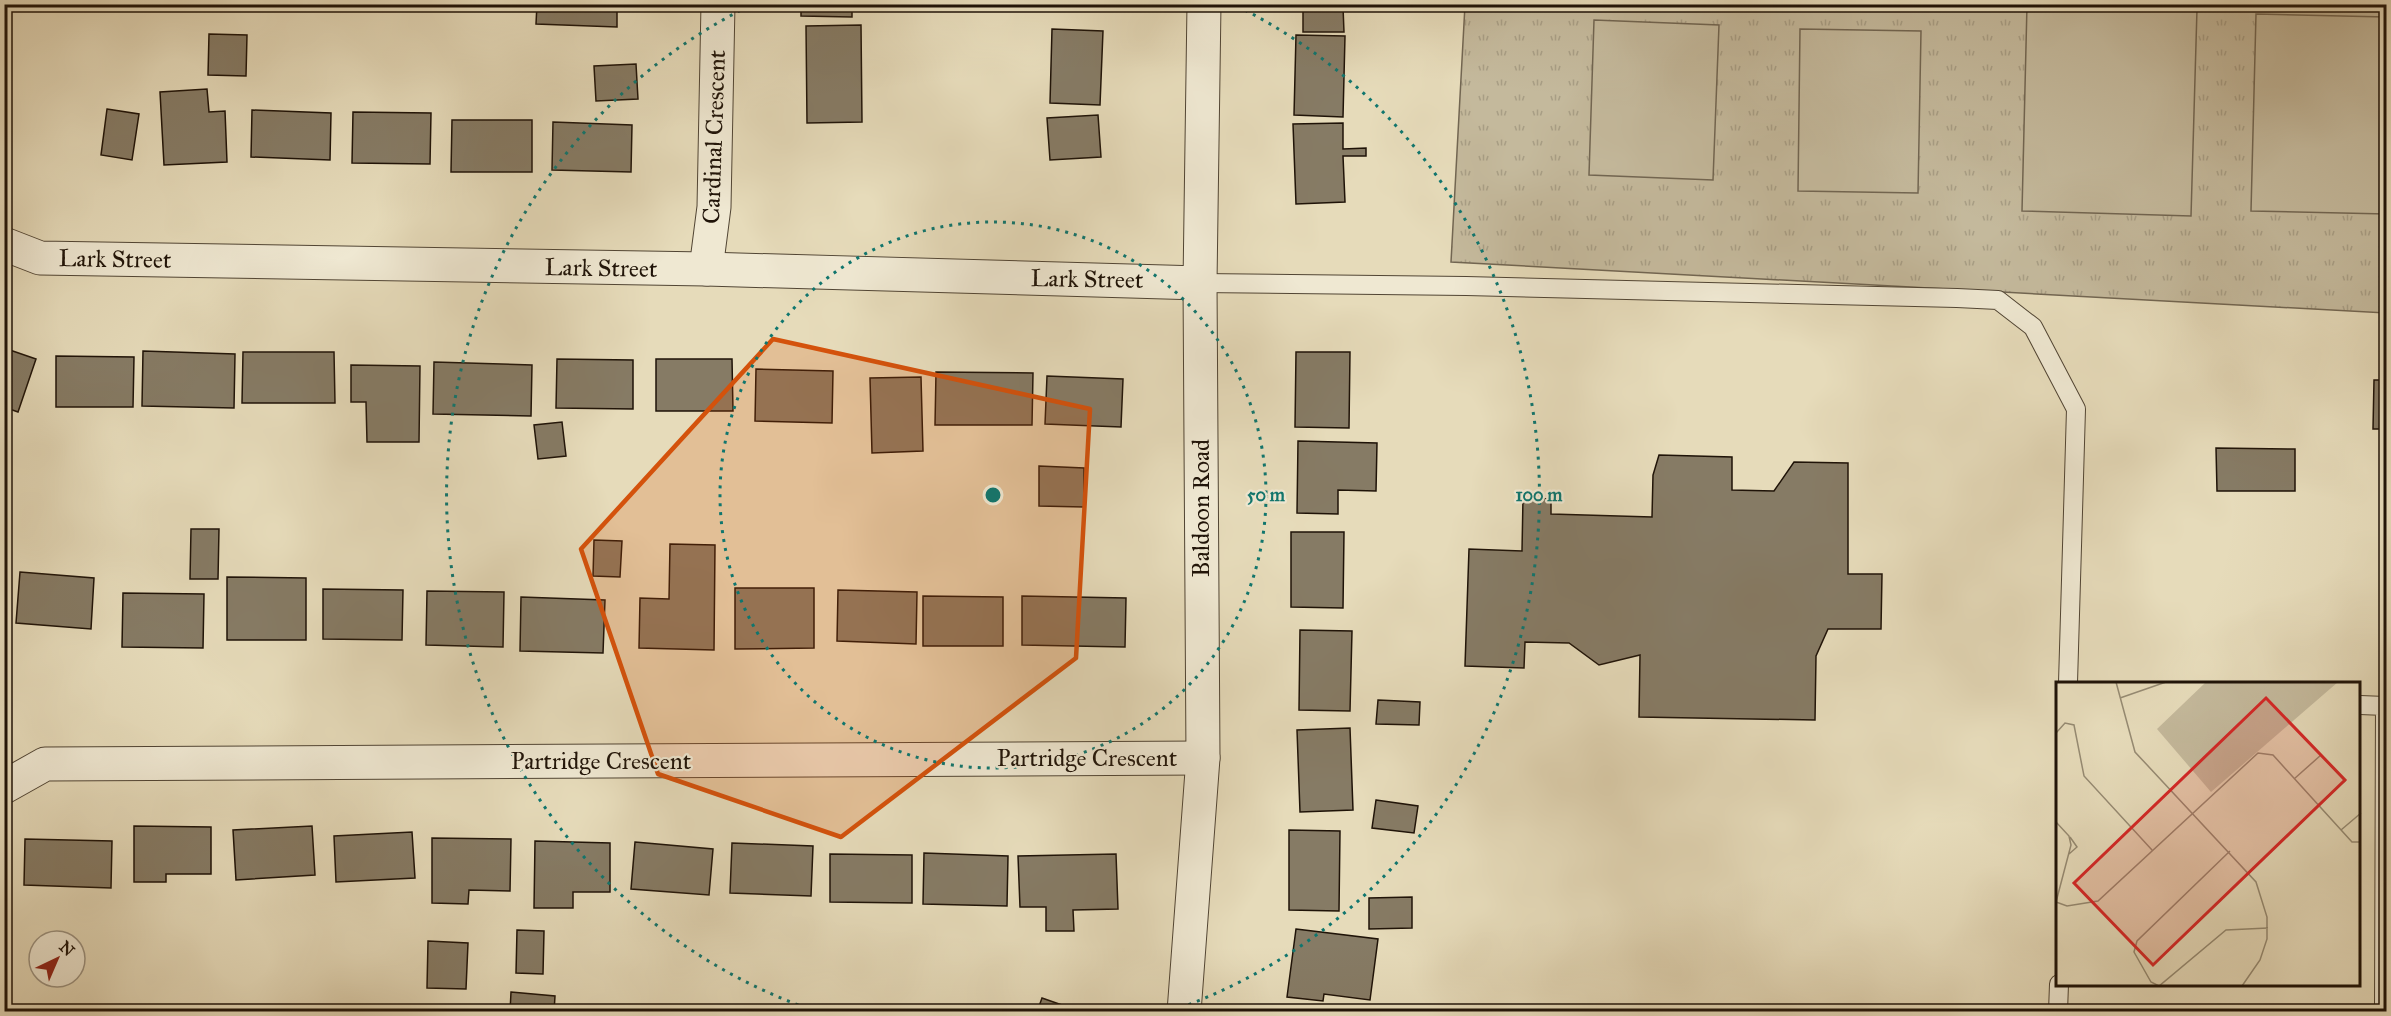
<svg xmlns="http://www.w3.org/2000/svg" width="2391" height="1016" viewBox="0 0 2391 1016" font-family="'IM FELL Great Primer',serif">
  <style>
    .park { fill: url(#park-tufts); stroke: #726652; stroke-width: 1.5 }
    .garden { fill: #c4b99c; stroke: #726652; stroke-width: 1.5 }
    .building { fill: #867b65; stroke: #1f1308; stroke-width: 1.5 }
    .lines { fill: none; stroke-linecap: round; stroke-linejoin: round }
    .service-casing { stroke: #514534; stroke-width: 20 }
    .minor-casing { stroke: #514534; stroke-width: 35 }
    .tertiary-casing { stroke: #514534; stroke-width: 35 }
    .service { stroke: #efe8d2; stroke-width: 18 }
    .minor { stroke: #efe8d2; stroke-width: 33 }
    .tertiary { stroke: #efe8d2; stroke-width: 33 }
    .marked { fill: #d4520c; fill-opacity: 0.2; stroke: #d4520c; stroke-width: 4.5; stroke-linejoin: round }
    .ring { fill: none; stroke: #0f766e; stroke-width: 3; stroke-dasharray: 3 6 }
    .labels { text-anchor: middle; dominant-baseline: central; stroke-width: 4.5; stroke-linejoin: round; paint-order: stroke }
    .street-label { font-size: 24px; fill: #1f1308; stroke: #efe8d2 }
    .inset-road { fill: none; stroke: #968b73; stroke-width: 1.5 }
    .view { fill: #d62828; fill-opacity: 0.15; stroke: #d62828; stroke-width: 3 }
    .inset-edge { fill: none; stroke: #1f1308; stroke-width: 3 }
    .centre { fill: #0f766e; stroke: #efe8d2; stroke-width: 3 }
    .ring-label { font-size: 18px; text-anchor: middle; font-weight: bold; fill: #0f766e; stroke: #efe8d2; stroke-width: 4.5; stroke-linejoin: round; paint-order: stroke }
  </style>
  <defs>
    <pattern id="park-tufts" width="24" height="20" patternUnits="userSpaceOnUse" patternTransform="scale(1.5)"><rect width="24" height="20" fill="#c4b99c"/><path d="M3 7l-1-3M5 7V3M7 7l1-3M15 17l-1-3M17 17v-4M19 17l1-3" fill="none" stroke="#a89e85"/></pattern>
  </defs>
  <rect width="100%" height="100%" fill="#e6dbba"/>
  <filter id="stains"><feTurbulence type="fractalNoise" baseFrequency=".00333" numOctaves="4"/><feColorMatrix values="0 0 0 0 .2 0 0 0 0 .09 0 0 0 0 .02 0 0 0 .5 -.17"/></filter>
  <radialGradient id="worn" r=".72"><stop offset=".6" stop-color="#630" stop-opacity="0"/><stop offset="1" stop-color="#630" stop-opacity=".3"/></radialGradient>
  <polygon class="park" points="1465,5 2386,5 2386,313 1451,262"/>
  <g class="garden">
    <polygon points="2027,5 2197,9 2191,216 2022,211"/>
    <polygon points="2256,14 2386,17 2386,214 2251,211"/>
    <polygon points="1594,20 1719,25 1713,180 1589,175"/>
    <polygon points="1800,29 1921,31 1918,193 1798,191"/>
  </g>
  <g class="building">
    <polygon points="537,4 617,4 617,27 536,24"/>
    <polygon points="801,4 852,4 852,17 801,16"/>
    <polygon points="1049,4 1099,4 1099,7 1049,6"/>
    <polygon points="1303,7 1343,7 1344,32 1303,32"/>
    <polygon points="861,25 862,122 807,123 806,26"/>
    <polygon points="1052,29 1103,31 1100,105 1050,103"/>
    <polygon points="209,34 247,35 246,76 208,75"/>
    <polygon points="1296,35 1345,36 1343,117 1294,115"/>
    <polygon points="636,64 638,99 596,101 594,66"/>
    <polygon points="207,89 209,112 225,111 227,162 164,165 160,92"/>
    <polygon points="107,109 139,114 132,160 101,155"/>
    <polygon points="252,110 331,113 330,160 251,157"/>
    <polygon points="353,112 431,113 430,164 352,163"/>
    <polygon points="1098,115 1101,157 1050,160 1047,118"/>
    <polygon points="452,120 532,120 532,172 451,172"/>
    <polygon points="553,122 632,125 631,172 552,170"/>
    <polygon points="1343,123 1343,149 1366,148 1366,156 1343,156 1345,202 1296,204 1293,124"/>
    <polygon points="4,348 36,359 18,412 4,407"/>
    <polygon points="143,351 235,354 234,408 142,406"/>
    <polygon points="243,352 334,352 335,403 242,403"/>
    <polygon points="1296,352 1350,352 1349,428 1295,427"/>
    <polygon points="56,356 134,357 133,407 56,407"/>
    <polygon points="557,359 633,360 633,409 556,408"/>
    <polygon points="656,359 732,359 733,411 656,411"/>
    <polygon points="434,362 532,365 531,416 433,414"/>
    <polygon points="351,365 420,366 419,442 367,442 366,402 351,402"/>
    <polygon points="756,369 833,371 832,423 755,421"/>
    <polygon points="936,372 1033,373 1032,425 935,425"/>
    <polygon points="1047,376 1123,379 1121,427 1045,424"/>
    <polygon points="921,377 923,451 872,453 870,378"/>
    <polygon points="2374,380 2386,380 2386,429 2373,429"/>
    <polygon points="562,422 566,456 538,459 534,425"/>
    <polygon points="1298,441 1377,443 1376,491 1338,490 1338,514 1297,513"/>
    <polygon points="2216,448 2295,449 2295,491 2217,491"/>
    <polygon points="1659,455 1732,457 1732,490 1774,491 1794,462 1848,463 1848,574 1882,574 1881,629 1828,629 1816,656 1815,720 1639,717 1640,655 1599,665 1569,643 1525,642 1524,668 1465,666 1469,549 1522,551 1523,498 1551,499 1551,514 1652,517 1653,475"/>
    <polygon points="1039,466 1084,468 1084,507 1039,506"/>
    <polygon points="191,529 219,529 218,579 190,579"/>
    <polygon points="1291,532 1344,532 1343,608 1291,607"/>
    <polygon points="594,540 622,541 620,577 593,576"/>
    <polygon points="670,544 715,545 714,650 639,648 640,598 669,599"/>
    <polygon points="20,572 94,578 91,629 16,623"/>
    <polygon points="227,577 306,578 306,640 227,640"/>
    <polygon points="735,588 814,588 814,648 735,649"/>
    <polygon points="323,589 403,590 402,640 323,639"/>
    <polygon points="838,590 917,592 916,644 837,641"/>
    <polygon points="427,591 504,592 503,647 426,645"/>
    <polygon points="123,593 204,594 203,648 122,647"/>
    <polygon points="923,596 1003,597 1003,646 923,646"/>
    <polygon points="1022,596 1126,598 1125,647 1022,645"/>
    <polygon points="521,597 605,600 603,653 520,651"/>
    <polygon points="1300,630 1352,631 1350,711 1299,710"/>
    <polygon points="1378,700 1420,702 1419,725 1376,724"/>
    <polygon points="1350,728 1353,810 1300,812 1297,730"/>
    <polygon points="1376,800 1418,806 1414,833 1372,828"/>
    <polygon points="134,826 211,827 211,874 166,874 166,882 134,882"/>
    <polygon points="312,826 315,875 236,880 233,830"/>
    <polygon points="1289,830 1340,831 1339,911 1289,910"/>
    <polygon points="412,832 415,878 336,882 334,836"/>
    <polygon points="432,838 511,839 510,891 469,890 468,904 432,903"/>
    <polygon points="25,839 112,841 111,888 24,885"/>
    <polygon points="535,841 610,843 610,892 573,892 573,908 534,908"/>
    <polygon points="635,842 713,849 709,895 631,889"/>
    <polygon points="732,843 813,846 811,896 730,893"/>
    <polygon points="924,853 1008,856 1007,906 923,904"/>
    <polygon points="830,854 912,855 912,903 830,902"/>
    <polygon points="1116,854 1118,909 1073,910 1074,931 1046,931 1046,907 1020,907 1018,856"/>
    <polygon points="1412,897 1412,928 1369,929 1369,898"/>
    <polygon points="1296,929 1378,939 1370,1000 1324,994 1323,1001 1287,997"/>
    <polygon points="517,930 544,931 543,974 516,973"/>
    <polygon points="428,941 468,943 466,989 427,988"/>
    <polygon points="511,992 555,996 554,1012 510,1012"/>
    <polygon points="1042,998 1082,1012 1037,1012"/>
  </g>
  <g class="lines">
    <defs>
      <g id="service">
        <polyline points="1200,283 1466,286 1957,298 1998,300 2033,327 2076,409 2068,683"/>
        <polyline points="2360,705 2385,706 2384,1012"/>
        <polyline points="2058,1012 2059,984"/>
      </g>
      <g id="minor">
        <polyline points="4,244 40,258 706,269 1200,283"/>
        <polyline points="706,269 714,207 718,4"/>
        <polyline points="4,787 45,764 1203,758"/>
      </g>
      <polyline id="tertiary" points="1184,1012 1203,758 1200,283 1204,4"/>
    </defs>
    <use href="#service" class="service-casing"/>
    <use href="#minor" class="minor-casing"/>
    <use href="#tertiary" class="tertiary-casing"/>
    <use href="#service" class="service"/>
    <use href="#minor" class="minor"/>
    <use href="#tertiary" class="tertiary"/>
  </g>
  <path class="marked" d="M773,339l317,70 -14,249 -235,179 -183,-63 -77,-225z"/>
  <g class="ring">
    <circle cx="993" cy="495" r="273"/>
    <path d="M815 1011A546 546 0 0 1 749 6M1237 6A546 546 0 0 1 1171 1011"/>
  </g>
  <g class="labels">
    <g class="street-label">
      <text transform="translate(714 137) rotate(-88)">Cardinal Crescent</text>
      <text transform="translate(115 259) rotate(1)">Lark Street</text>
      <text transform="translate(601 268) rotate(1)">Lark Street</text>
      <text transform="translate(1087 279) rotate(1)">Lark Street</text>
      <text transform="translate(1201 508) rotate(-90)">Baldoon Road</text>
      <text x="1087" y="758">Partridge Crescent</text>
      <text x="601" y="761">Partridge Crescent</text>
    </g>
  </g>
  <g transform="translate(2056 682)">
    <rect width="304" height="304" fill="#e6dbba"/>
    <path d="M150,0h132l-127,110 -54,-63z" fill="#c4b99c"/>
    <path d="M166,0h7l20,21 -18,16 -22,-24zM183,0h32v1l-17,15zM230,0h6l12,15 -15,12 -14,-17zM214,15l15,16 -14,13 -14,-16zM136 32a9 9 0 1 1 18 0a9 9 0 1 1-18 0ZM195,32l16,17 -14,13 -16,-17zM119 48a9 9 0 1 1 18 0a9 9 0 1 1-18 0ZM151 49a9 9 0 1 1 18 0a9 9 0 1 1-18 0ZM135 65a9 9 0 1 1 18 0a9 9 0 1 1-18 0ZM167 66a9 9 0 1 1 18 0a9 9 0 1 1-18 0ZM150 81a9 9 0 1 1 18 0a9 9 0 1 1-18 0Z" fill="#c4b99c"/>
    <path class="inset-road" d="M60,0l19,70 121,130 11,35v22l-7,21 -18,26M64,16l46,-16M0,51l9,-10 9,2 10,51 68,74M238,97l27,-24 24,26 -27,24M0,140l13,14 2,9 -15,57M285,148l20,-17M174,169l-93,90 -3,11 17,30 8,4 67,-56 42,-2M13,172l8,-7 -7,-10M0,220l11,4 31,-5 160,-148 15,2 79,87h9"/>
    <path class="view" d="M210,16l79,82 -192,185 -79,-82z"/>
    <rect width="304" height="304" class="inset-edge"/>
  </g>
  <circle cx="993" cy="495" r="9" class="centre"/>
  <g class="ring-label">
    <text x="1266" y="501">50 m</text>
    <text x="1539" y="501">100 m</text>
  </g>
  <rect width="2391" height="1016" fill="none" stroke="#e6dbba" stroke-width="24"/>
  <rect x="6" y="6" width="2379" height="1004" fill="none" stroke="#1f1308" stroke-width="3"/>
  <rect x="12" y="12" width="2367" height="992" fill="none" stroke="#1f1308" stroke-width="1.5"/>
  <g transform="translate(57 959) rotate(44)"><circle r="28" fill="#efe8d2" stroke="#9c9381" stroke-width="1.5"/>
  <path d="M0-4.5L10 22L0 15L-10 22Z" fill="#8f2418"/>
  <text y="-9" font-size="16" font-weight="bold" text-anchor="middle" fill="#1f1308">N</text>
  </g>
  <rect width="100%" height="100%" filter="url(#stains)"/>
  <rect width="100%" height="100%" fill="url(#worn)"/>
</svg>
